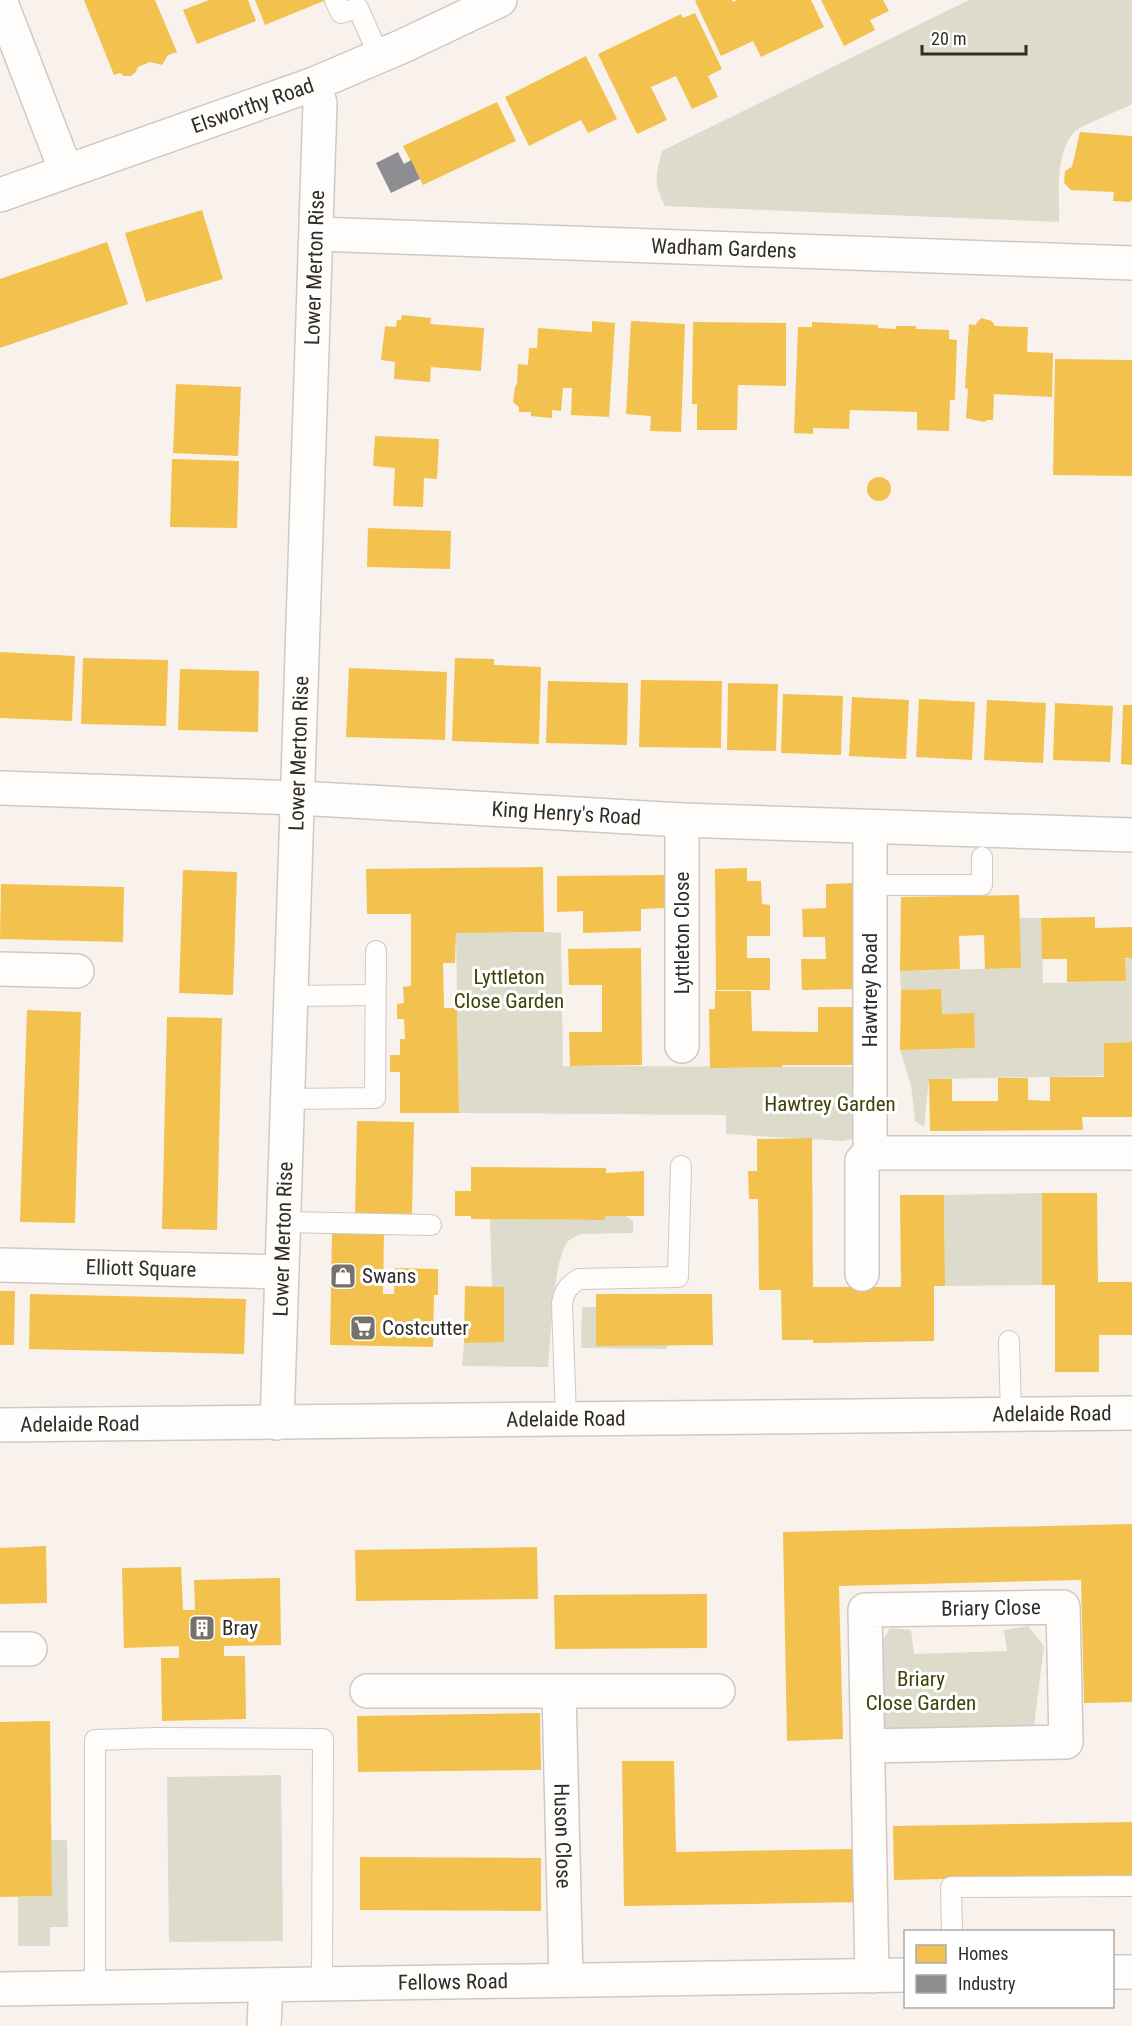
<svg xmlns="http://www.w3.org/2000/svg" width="1132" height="2026" viewBox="0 0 1132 2026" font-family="'Roboto Condensed',sans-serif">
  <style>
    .green { fill: #dddbcc }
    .homes { fill: #f2c14e }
    .industry { fill: #8d8d92 }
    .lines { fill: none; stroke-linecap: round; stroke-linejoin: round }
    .service-casing { stroke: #cec9c4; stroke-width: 22 }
    .minor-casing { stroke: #cec9c4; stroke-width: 36 }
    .secondary-casing { stroke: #cec9c4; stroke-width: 36 }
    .service { stroke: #fefdfc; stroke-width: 20 }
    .minor { stroke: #fefdfc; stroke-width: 33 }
    .secondary { stroke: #fefdfc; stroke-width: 33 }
    .labels { text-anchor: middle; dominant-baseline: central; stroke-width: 6; stroke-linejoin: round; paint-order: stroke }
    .street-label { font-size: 21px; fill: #302c28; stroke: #fff }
    .park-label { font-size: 21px; fill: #404307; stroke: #fff }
    .poi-label { font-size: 21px; fill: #302c28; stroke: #fff; text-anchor: start }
  </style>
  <rect width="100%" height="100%" fill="#f9f2ec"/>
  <g class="green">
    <path d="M969,0h163v104c-9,5 -54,23 -58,28 -20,24 -14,62 -15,90l-394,-16c-12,-23 -9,-31 -3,-55z"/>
    <polygon points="1019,918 1041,918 1043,983 1126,981 1125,959 1132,958 1132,1042 1104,1043 1104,1076 929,1079 924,1127 915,1121 911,1085 900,1050 974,1048 974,1013 942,1014 941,989 901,990 900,971 1020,968"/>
    <polygon points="544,932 561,933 563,1066 857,1067 856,1138 843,1141 726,1134 726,1115 459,1113 456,933"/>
    <polygon points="1042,1193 1042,1285 945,1286 944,1195"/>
    <path d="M605,1216h21l7,5v12l-51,1c-5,2 -12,4 -15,9 -14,18 -16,97 -19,124l-86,-1 2,-23 40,-2v-54h-12l-2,-68 115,1z"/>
    <polygon points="582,1307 601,1307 668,1331 667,1349 581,1348"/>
    <polygon points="1028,1626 1044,1646 1034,1726 883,1730 876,1652 890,1628 911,1630 914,1654 1007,1651 1004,1630"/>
    <polygon points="281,1775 283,1941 169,1942 167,1777"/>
    <polygon points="51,1840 67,1840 68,1927 50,1927 50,1946 18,1946 18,1897 52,1896"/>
  </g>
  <g class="homes">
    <polygon points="84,0 155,0 177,52 168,55 162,65 150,62 138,67 136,72 131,76 124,76 120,73 114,75"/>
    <polygon points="209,0 248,0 256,21 197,44 183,10"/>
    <polygon points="255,0 326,0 265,25"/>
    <polygon points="697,0 732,0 733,2 737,0 811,0 824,27 761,57 753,41 721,56 695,1"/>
    <polygon points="821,0 883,0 889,11 870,20 875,30 844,46"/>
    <polygon points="695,13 722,69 708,76 718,97 692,109 676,76 651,87 667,120 637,134 598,54 681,14 683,18"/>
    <polygon points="586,56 617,119 588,133 581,120 529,146 505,97"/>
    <polygon points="497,102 516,141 423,185 403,146"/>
    <polygon points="1080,132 1132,136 1132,199 1130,202 1113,201 1114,192 1071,190 1064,183 1065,171 1072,167"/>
    <polygon points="202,210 223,279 146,302 125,233"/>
    <polygon points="107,242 128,304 0,348 0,279"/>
    <polygon points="402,315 431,318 430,324 484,328 481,371 431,367 430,382 394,379 395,362 381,360 385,326 396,327 397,320 401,320"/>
    <polygon points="981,318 992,321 995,326 1028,327 1027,352 1053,353 1052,397 994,394 993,420 987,420 984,422 966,418 968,389 965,388 969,324 975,325"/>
    <polygon points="592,321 615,323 609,417 571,415 572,388 563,388 561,411 552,410 552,418 531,416 531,412 519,412 519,407 513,402 515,387 517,384 518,364 528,365 529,348 537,348 538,328 592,332"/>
    <polygon points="631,321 685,324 681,432 650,431 651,416 626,414"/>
    <polygon points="693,322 786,323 786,386 738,385 737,430 697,430 697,404 692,404"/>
    <polygon points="812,322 878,325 878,328 896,329 896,326 916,326 916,329 949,330 949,339 957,340 955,400 950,400 949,431 917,430 917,412 850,410 849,429 813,428 813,434 794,433 798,327 812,327"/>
    <polygon points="1055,359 1132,360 1132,476 1053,475"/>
    <polygon points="176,384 241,387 238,456 173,453"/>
    <polygon points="375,436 439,439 437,479 424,478 423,507 393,506 395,468 373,466"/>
    <polygon points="172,459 239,461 237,528 170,527"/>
    <circle cx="879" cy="489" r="12"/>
    <polygon points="368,528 451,531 450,569 367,567"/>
    <polygon points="0,652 75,656 72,721 0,718"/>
    <polygon points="83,658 168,660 166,726 81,724"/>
    <polygon points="455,658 494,659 494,665 541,667 539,744 452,741"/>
    <polygon points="349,668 447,672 445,740 346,737"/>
    <polygon points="180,669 259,671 258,732 178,730"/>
    <polygon points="641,680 722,681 721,748 639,747"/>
    <polygon points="548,681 628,683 627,745 546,743"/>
    <polygon points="728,683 778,684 776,751 727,750"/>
    <polygon points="783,694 843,696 841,755 781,753"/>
    <polygon points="852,697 909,700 906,759 849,756"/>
    <polygon points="919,699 975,702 972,760 916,757"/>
    <polygon points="987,700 1046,703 1043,763 984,760"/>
    <polygon points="1055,703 1113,706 1110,762 1053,760"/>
    <polygon points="1123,705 1132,705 1132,765 1121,764"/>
    <polygon points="543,867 544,932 456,933 455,963 443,963 444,1008 457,1008 459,1113 400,1113 400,1072 390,1072 390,1055 400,1055 400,1039 405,1039 404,1019 397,1019 397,1004 404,1003 403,987 411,986 411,914 367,914 366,869"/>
    <polygon points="747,868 747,881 761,881 762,904 770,905 770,936 747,936 747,958 770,958 770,990 716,990 715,869"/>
    <polygon points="183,870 237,872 233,995 179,993"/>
    <polygon points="664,875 665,908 641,909 641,931 583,933 583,911 557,912 557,876"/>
    <polygon points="854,883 856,989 802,990 801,959 826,959 825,937 803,937 802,909 826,908 826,884"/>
    <polygon points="1,884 124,887 123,942 0,939"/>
    <polygon points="1019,895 1021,968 985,969 984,935 959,936 960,969 900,971 901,897"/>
    <polygon points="1095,917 1095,928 1132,927 1132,958 1125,958 1126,981 1067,982 1067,959 1042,959 1041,918"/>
    <polygon points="641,948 642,1065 570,1066 569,1032 602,1032 602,985 569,985 568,949"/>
    <polygon points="941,989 942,1014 974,1013 975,1048 900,1050 901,990"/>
    <polygon points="715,991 751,991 752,1031 818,1032 818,1007 856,1007 856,1065 782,1065 782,1067 710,1068 709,1009 715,1009"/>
    <polygon points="27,1010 81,1012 75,1223 20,1222"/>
    <polygon points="167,1017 222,1018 217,1230 162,1229"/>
    <polygon points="1132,1042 1132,1117 1082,1117 1083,1130 930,1131 929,1079 952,1079 952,1101 998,1101 998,1078 1028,1078 1028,1100 1050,1101 1050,1077 1104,1077 1104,1043"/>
    <polygon points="357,1121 414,1122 412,1215 355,1214"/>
    <polygon points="812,1138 813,1287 901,1287 900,1195 944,1195 945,1286 934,1286 934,1341 813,1343 813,1340 782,1340 781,1290 759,1290 758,1199 749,1199 748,1171 757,1171 757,1139"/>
    <polygon points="471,1167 606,1168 606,1173 644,1171 644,1216 605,1216 605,1220 471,1219 471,1216 455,1216 455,1191 471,1191"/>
    <polygon points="1042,1193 1097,1193 1098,1282 1132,1282 1132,1335 1099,1335 1099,1372 1055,1372 1055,1285 1042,1285"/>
    <polygon points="332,1232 384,1233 383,1294 394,1294 395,1268 438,1269 438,1295 434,1295 433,1347 330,1345"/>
    <polygon points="465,1286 504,1287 504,1342 464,1343"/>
    <polygon points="0,1291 15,1291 14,1345 0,1345"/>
    <polygon points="30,1294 246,1299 244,1354 29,1349"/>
    <polygon points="596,1294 712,1294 713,1345 596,1346"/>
    <polygon points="1132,1524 1132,1702 1084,1703 1081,1580 839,1586 843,1739 787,1741 783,1532"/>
    <polygon points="46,1546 47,1603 0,1604 0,1548"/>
    <polygon points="537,1547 538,1599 356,1601 355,1550"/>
    <polygon points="181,1567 183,1610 195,1610 194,1580 280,1578 281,1645 224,1646 224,1656 245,1656 246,1719 162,1721 161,1658 179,1658 179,1646 124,1648 122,1568"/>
    <polygon points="707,1594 707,1648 555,1649 554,1595"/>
    <polygon points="540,1713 541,1770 358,1772 357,1716"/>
    <polygon points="50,1721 52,1896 0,1897 0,1722"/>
    <polygon points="622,1761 674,1761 676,1852 859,1849 860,1902 624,1906"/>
    <polygon points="1132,1822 1132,1875 894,1880 893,1826"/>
    <polygon points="360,1857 541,1858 541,1911 360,1910"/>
  </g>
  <polygon class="industry" points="398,152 404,164 411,160 420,179 391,193 376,163"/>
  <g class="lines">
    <defs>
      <g id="service">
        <polyline points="335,0 341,13 358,8 379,56"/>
        <polyline points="870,885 982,885 982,857"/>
        <polyline points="292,996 375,995"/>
        <polyline points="288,1099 375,1098 376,951"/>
        <polyline points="284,1222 431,1225"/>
        <polyline points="1009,1341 1011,1415"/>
        <path d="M566,1419l-4,-116c3,-13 6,-17 17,-24l99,-2 3,-111"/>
        <polyline points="952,1932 951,1887 1132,1886"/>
        <polyline points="95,1987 95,1740 156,1738 323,1739 322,1984"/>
      </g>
      <g id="minor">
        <polyline points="0,0 66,171"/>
        <path id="s1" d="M0,195l314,-111 89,-38 97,-46"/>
        <path id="s2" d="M316,234l816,29"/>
        <path id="s3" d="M0,788l299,10 383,22 450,15"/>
        <polyline points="682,820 682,1046"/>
        <polyline points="0,969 77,971"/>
        <polyline points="870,1153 1132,1153"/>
        <path id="s4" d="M0,1265l282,7"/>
        <polyline points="862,1274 862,1161 870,1153 870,827"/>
        <path id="s5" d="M277,1423l43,-1320 -6,-19"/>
        <polyline points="0,1649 30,1649"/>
        <polyline points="367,1691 718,1691"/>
        <path id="s6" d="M559,1692l7,287"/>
        <polyline points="868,1746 1066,1742 1063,1607 865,1610 872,1976"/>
        <polyline points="1112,1972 1132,1972"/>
        <path id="s7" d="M0,1989l906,-14"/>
        <polyline points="264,2026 266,1985"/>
      </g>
      <g id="secondary">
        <path id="s8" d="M0,1425l1132,-12"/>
      </g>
    </defs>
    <use href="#service" class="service-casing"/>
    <use href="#minor" class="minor-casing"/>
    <use href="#secondary" class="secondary-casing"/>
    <use href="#service" class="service"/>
    <use href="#minor" class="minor"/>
    <use href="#secondary" class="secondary"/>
  </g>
  <defs>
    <symbol id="shop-square" viewBox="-11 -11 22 22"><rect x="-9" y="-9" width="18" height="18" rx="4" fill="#76716d" stroke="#fff"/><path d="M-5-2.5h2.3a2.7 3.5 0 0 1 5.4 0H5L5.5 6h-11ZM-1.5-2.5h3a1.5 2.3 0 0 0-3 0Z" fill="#fff"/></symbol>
    <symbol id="supermarket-square" viewBox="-11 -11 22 22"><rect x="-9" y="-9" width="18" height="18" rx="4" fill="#76716d" stroke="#fff"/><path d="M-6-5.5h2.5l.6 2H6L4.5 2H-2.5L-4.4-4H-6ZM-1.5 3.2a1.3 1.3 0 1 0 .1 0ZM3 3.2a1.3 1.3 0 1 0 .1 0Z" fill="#fff"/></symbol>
    <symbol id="building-square" viewBox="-11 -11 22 22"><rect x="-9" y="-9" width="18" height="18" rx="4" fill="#76716d" stroke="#fff"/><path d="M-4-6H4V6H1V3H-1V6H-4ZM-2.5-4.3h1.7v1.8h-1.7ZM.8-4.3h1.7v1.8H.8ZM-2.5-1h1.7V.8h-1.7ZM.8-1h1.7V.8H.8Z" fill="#fff"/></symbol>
  </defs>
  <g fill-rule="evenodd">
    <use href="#shop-square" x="328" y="1261" width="30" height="30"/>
    <use href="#supermarket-square" x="348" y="1313" width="30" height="30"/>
    <use href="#building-square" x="187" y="1613" width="30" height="30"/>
  </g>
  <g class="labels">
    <g class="street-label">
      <text stroke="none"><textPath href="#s1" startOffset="268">Elsworthy Road</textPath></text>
      <text stroke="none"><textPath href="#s2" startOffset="408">Wadham Gardens</textPath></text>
      <text stroke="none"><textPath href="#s5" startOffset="1156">Lower Merton Rise</textPath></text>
      <text stroke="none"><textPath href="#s5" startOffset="670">Lower Merton Rise</textPath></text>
      <text stroke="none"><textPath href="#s3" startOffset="567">King Henry's Road</textPath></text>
      <text transform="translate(682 933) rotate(-90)">Lyttleton Close</text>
      <text transform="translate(870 990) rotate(-90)">Hawtrey Road</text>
      <text stroke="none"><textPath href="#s5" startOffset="184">Lower Merton Rise</textPath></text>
      <text stroke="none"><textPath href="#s4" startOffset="141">Elliott Square</textPath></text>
      <text stroke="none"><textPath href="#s8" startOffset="1052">Adelaide Road</textPath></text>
      <text stroke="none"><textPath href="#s8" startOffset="566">Adelaide Road</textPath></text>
      <text stroke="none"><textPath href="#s8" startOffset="80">Adelaide Road</textPath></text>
      <text transform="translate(991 1608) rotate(-1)">Briary Close</text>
      <text stroke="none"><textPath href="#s6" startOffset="144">Huson Close</textPath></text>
      <text stroke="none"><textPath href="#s7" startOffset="453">Fellows Road</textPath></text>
    </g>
    <g class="park-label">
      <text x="509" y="977">Lyttleton<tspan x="509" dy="24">Close Garden</tspan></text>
      <text x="830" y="1104">Hawtrey Garden</text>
      <text x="921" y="1679">Briary<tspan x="921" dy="24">Close Garden</tspan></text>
    </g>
    <g class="poi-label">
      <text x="362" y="1276">Swans</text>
      <text x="382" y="1328">Costcutter</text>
      <text x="222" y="1628">Bray</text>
    </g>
  </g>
  <rect x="904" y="1930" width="210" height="78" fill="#ffffff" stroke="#acaba9" stroke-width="1.5"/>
  <rect x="916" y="1945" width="30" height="18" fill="#f2c14e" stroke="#acaba9" stroke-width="1.5"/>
  <text x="958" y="1960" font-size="18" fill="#302c28">Homes</text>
  <rect x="916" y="1975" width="30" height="18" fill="#8d8d92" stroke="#acaba9" stroke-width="1.5"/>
  <text x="958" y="1990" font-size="18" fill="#302c28">Industry</text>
  <path d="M922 45v9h104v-9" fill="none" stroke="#302c28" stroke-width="3"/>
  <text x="931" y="45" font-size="18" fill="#302c28" stroke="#ffffff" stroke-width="4.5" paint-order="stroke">20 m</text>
</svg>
